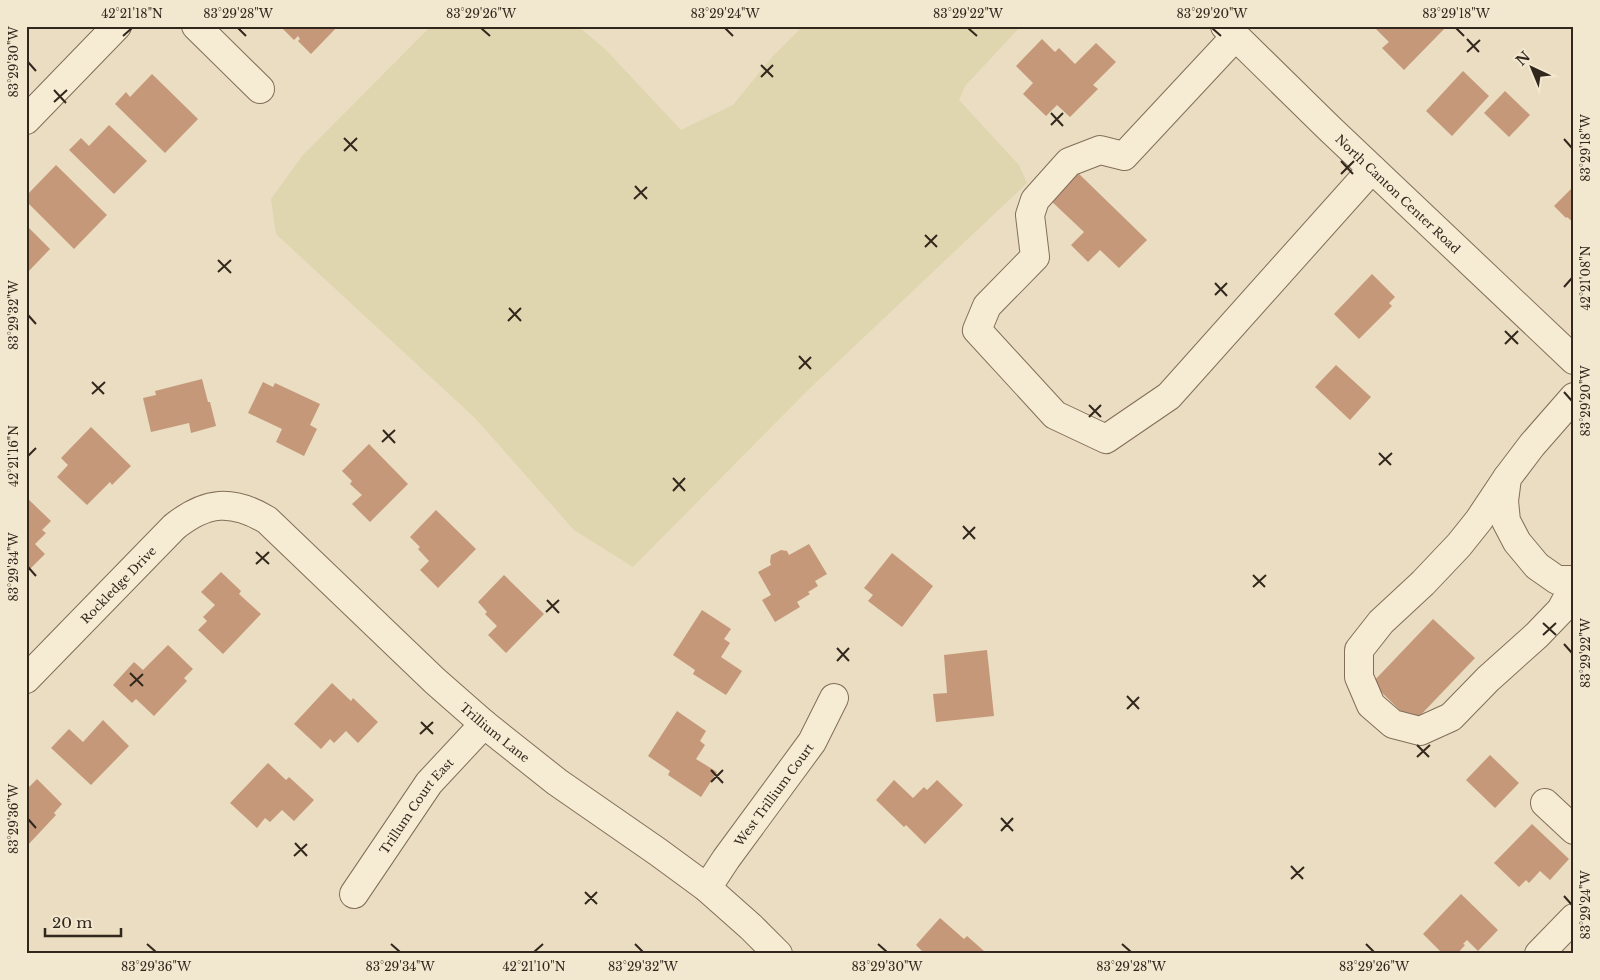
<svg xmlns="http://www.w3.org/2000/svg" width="1600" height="980" viewBox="0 0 1600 980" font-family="'Libre Baskerville',serif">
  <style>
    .farmland { fill: #dfd6af }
    .building { fill: #c59879 }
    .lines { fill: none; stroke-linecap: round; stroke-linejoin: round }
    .minor-casing { stroke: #826e5a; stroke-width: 30 }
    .minor { stroke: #f6ebd3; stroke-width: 28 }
    .ticks { fill: none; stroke: #32271d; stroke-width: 2 }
    .labels { text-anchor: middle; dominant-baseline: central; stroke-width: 4; stroke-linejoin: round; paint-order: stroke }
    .street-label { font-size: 12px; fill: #32271d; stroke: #f2e7cf }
    .neatline { fill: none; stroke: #32271d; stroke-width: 2 }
    .ticks-label { font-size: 12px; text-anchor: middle; fill: #32271d }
  </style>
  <rect width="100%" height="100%" fill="#eaddc1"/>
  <polygon class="farmland" points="431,26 578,26 606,50 681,130 733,105 773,56 803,26 1021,26 965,86 959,100 1019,165 1027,183 807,391 633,567 574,530 475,418 276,234 271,199 303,155"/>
  <g class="building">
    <polygon points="280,26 338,26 311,54 298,41 300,39 298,36 294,40"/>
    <polygon points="1375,26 1447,26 1404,70 1382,48 1389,42 1374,27"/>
    <polygon points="1042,39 1055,52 1059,48 1075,64 1096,43 1116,62 1093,85 1098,89 1070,117 1057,105 1046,116 1023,94 1033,83 1016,66"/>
    <polygon points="1463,71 1489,96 1452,136 1426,111"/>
    <polygon points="152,74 198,119 165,153 115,104 126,92 130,97"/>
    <polygon points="1505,91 1530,115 1509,137 1484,113"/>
    <polygon points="109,125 147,161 114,194 69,150 81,138 89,146"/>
    <polygon points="56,165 107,215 74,249 26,201 26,196"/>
    <polygon points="1075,170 1147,240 1119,268 1100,250 1088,262 1071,245 1084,232 1048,198"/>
    <polygon points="1574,186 1574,223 1567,217 1566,218 1554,206"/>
    <polygon points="26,225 50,249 26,274"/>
    <polygon points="1372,274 1395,297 1389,303 1392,306 1359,339 1334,314"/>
    <polygon points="1336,365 1371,397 1350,420 1315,387"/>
    <polygon points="202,379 208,402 210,402 216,426 191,433 189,423 151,432 143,398 156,395 155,391"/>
    <polygon points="263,382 273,387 275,383 320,404 310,425 317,429 304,456 276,442 282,429 248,413"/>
    <polygon points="91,427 131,466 112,485 110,482 87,505 57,477 68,465 61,458"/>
    <polygon points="369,444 408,484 370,522 352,504 362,495 350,484 352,481 342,471"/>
    <polygon points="26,497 51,521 42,530 46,533 35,544 45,554 26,573"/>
    <polygon points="436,510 476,549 438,588 420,570 429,561 418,549 420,547 410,537"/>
    <polygon points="809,544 827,574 815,581 818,586 808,592 810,594 797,602 800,607 775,622 762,600 771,595 758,572 771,565 770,562 771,555 781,550 787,551 789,555"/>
    <polygon points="892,553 933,586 902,627 868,601 873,595 864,588"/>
    <polygon points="221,572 241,591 239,594 261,614 223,654 198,630 207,621 203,617 215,605 201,592"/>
    <polygon points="504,575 544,614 506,653 488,635 497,626 485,614 487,612 478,602"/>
    <polygon points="702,610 731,629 724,639 730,643 721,657 742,671 726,695 693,674 695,670 673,655"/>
    <polygon points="1433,619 1475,658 1413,723 1372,683"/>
    <polygon points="168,645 193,669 184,678 187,681 154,716 136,699 132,703 113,685 134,662 143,670"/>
    <polygon points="987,650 994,716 936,722 933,694 947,693 944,655"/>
    <polygon points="332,683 351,701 353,698 378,722 358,743 346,731 334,743 330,739 321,749 294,724"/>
    <polygon points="677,711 706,731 700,741 705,745 696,759 717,772 701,797 668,775 670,771 648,756"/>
    <polygon points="103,720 129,746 91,785 51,748 69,729 83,742"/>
    <polygon points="1490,755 1519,783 1495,808 1466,780"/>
    <polygon points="268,763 286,780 289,777 314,800 294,821 282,810 270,822 265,818 257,828 230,803"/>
    <polygon points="37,779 62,804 54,813 56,815 26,847 26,790"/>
    <polygon points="894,780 913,798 924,787 927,790 937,780 963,805 925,844 906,825 904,827 876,800"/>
    <polygon points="1532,824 1569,859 1550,880 1540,871 1529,883 1526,880 1519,887 1494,863"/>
    <polygon points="1461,894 1498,930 1478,951 1467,940 1463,944 1465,945 1457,954 1443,954 1423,934"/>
    <polygon points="940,918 964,939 967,936 984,951 982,954 925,954 916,945"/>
  </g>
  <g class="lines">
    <defs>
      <g id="minor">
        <polyline points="196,26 260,89"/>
        <path id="s1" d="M1225,26l104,102 245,232"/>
        <polyline points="1235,37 1124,156 1100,150 1069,162 1035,200 1030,215 1035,257 987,306 977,330 1055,415 1106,439 1169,396 1372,169"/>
        <polyline points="26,120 117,26"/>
        <polyline points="1574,397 1532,445 1507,478 1504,501 1506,521 1517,542 1537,566 1557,580 1574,580"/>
        <polyline points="1507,478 1479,520 1459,545 1423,583 1381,622 1359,650 1359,677 1371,705 1393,724 1420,731 1451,717 1488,679 1537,635 1561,610 1574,586"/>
        <path id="s2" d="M26,679l148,-152c32,-26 58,-28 93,-7l168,161 49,43 73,58 101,70 49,36 44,39 27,27"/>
        <polyline points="1545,803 1574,830"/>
        <path id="s3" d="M707,888l19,-29 86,-117 22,-44"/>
        <path id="s4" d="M354,894l75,-111 55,-59"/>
        <polyline points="1539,954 1574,918"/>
      </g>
    </defs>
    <use href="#minor" class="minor-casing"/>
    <use href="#minor" class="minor"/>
  </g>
  <path class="ticks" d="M238,28l8,8M481,28l9,8M725,28l8,8M968,28l9,8M1212,28l9,8M1456,28l8,8M123,36l9,-8M1467,39l12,13M1467,52l13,-12M28,62l8,9M761,65l12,12M761,77l12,-12M54,90l12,13M54,102l13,-12M1051,113l12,13M1051,125l12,-12M344,138l13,13M1564,139l8,9M344,151l13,-13M1341,161l12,13M1341,174l13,-13M635,186l12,13M634,199l13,-12M925,235l12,12M925,247l12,-12M218,260l13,13M218,272l13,-12M1215,283l12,13M1564,287l8,-9M1215,295l12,-12M509,308l12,13M28,315l8,9M508,321l13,-13M1505,331l13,13M1505,344l13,-13M799,356l12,13M799,369l12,-12M92,382l12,12M1564,392l8,9M92,394l13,-12M1089,405l12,12M1089,417l12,-12M383,430l12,13M382,442l13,-12M1379,453l12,12M28,456l8,-8M1379,465l13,-12M673,478l12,13M673,491l12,-13M963,526l12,13M963,539l12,-12M256,552l13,12M256,564l13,-12M28,567l8,9M1253,575l12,12M1253,587l13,-12M547,600l12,13M546,612l13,-12M1543,623l13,12M1543,635l13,-12M1564,644l8,9M837,648l12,13M837,661l12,-13M130,673l13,13M130,686l13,-12M1127,696l12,13M1127,709l12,-12M421,722l12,12M420,734l13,-12M1417,745l12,12M1417,757l13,-12M711,770l12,13M711,782l12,-12M1001,818l12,13M28,819l8,9M1001,831l12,-13M295,843l12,13M294,856l13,-12M1291,866l12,13M1291,879l13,-12M585,892l12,12M1564,896l8,9M585,904l12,-12M147,944l9,8M391,944l9,8M635,944l8,8M878,944l9,8M1122,944l9,8M1366,944l8,8M534,952l9,-8"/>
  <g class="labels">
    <g class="street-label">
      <text stroke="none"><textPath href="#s1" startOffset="241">North Canton Center Road</textPath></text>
      <text stroke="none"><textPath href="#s2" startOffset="132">Rockledge Drive</textPath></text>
      <text stroke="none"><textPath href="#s2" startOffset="625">Trillium Lane</textPath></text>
      <text stroke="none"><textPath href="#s3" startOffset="115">West Trillium Court</textPath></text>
      <text stroke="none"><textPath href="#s4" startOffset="108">Trillum Court East</textPath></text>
    </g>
  </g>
  <rect width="1600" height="980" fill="none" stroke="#f2e7cf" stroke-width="55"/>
  <g transform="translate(1532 68) rotate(316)" stroke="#f2e7cf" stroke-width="4" paint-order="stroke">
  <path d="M0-4L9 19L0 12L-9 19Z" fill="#32271d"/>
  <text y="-8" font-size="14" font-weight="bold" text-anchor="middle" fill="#32271d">N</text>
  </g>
  <path d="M45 928v8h76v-8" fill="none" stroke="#32271d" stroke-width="2.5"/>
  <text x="52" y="928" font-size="15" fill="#32271d" stroke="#f2e7cf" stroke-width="4" paint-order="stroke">20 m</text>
  <rect x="28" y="28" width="1544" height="924" class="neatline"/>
  <g class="ticks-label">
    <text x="132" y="18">42°21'18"N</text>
    <text x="238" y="18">83°29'28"W</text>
    <text x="481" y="18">83°29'26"W</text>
    <text x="725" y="18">83°29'24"W</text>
    <text x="968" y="18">83°29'22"W</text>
    <text x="1212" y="18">83°29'20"W</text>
    <text x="1456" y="18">83°29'18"W</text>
    <text transform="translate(14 62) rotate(-90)" y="4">83°29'30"W</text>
    <text transform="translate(1586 148) rotate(-90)" y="4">83°29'18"W</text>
    <text transform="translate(1586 278) rotate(-90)" y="4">42°21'08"N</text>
    <text transform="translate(14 315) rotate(-90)" y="4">83°29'32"W</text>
    <text transform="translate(1586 401) rotate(-90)" y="4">83°29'20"W</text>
    <text transform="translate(14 456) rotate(-90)" y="4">42°21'16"N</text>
    <text transform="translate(14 567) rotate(-90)" y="4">83°29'34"W</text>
    <text transform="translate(1586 653) rotate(-90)" y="4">83°29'22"W</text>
    <text transform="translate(14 819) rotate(-90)" y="4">83°29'36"W</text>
    <text transform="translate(1586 905) rotate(-90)" y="4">83°29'24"W</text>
    <text x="156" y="971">83°29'36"W</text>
    <text x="400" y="971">83°29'34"W</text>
    <text x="534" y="971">42°21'10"N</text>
    <text x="643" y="971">83°29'32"W</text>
    <text x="887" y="971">83°29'30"W</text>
    <text x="1131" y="971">83°29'28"W</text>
    <text x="1374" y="971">83°29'26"W</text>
  </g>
</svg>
